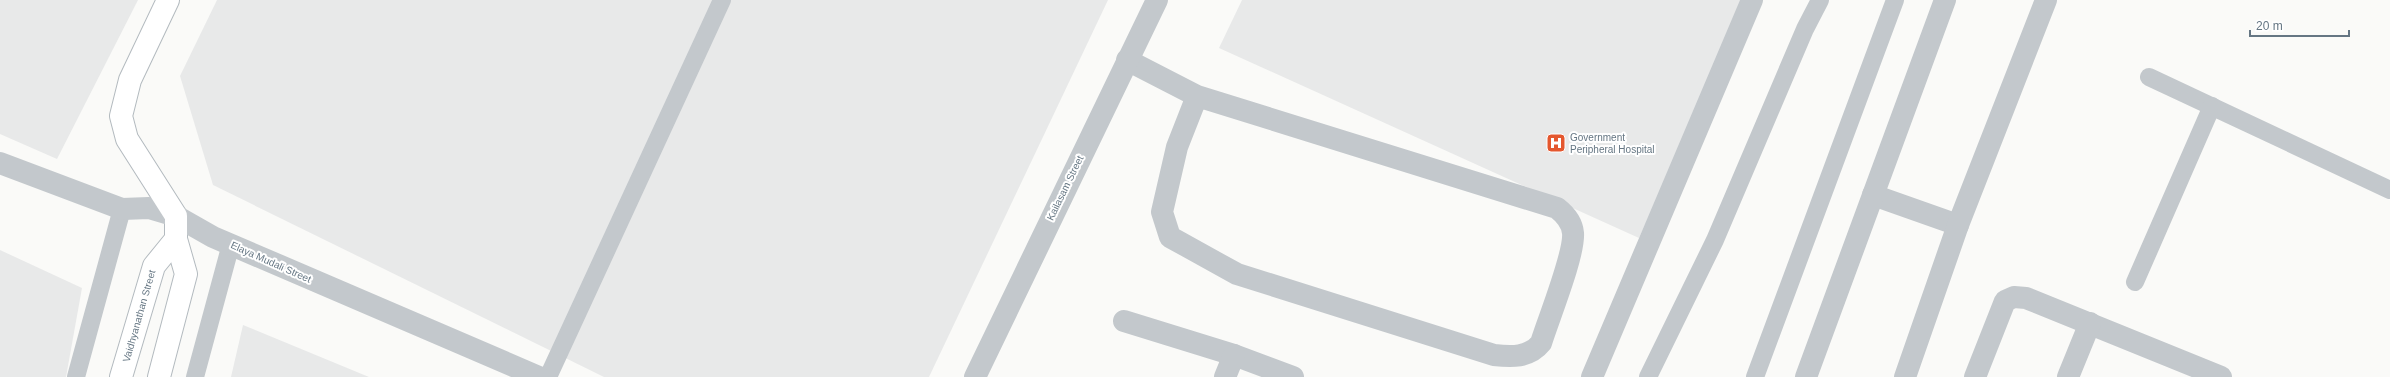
<svg xmlns="http://www.w3.org/2000/svg" width="2390" height="377" viewBox="0 0 2390 377" font-family="Arial,sans-serif">
  <style>
    .built { fill: #e8e9e9 }
    .lines { fill: none; stroke-linecap: round; stroke-linejoin: round }
    .secondary-casing { stroke: #b3babf; stroke-width: 24 }
    .service { stroke: #c3c8cc; stroke-width: 18 }
    .minor { stroke: #c3c8cc; stroke-width: 22 }
    .secondary { stroke: #fff; stroke-width: 22 }
    .labels { text-anchor: middle; dominant-baseline: central; stroke-width: 4; stroke-linejoin: round; paint-order: stroke }
    .poi-label { font-size: 10px; fill: #657683; stroke: #fff; text-anchor: start }
    .street-label { font-size: 10px; fill: #657683; stroke: #fff }
  </style>
  <rect width="100%" height="100%" fill="#fafaf8"/>
  <g class="built">
    <polygon points="0,0 138,0 57,159 0,134"/>
    <polygon points="217,0 1108,0 929,377 604,377 213,185 180,76"/>
    <polygon points="1242,0 1747,0 1639,238 1219,48"/>
    <polygon points="0,250 82,288 66,377 0,377"/>
    <polygon points="243,325 369,377 231,377"/>
  </g>
  <g class="lines">
    <defs>
      <g id="secondary">
        <polyline points="121,377 154,266 176,239"/>
        <polyline points="159,377 186,274 176,239 176,216 127,139 121,116 130,80 168,0"/>
      </g>
    </defs>
    <use href="#secondary" class="secondary-casing"/>
    <g class="service">
      <polyline points="2149,77 2390,190"/>
      <polyline points="2135,282 2212,106"/>
      <polyline points="76,377 122,209"/>
      <polyline points="195,377 231,244"/>
      <polyline points="548,377 722,0"/>
      <polyline points="1648,377 1715,240 1805,29 1820,0"/>
      <polyline points="1755,377 1895,0"/>
    </g>
    <g class="minor">
      <path d="M1127,60l70,36 -20,51 -15,65 8,25 67,37 257,81c17,2 35,3 47,-12 7,-23 34,-89 32,-110 -1,-11 -7,-18 -16,-25l-360,-112"/>
      <polyline points="0,163 122,209 149,208 176,216 213,237 539,377"/>
      <polyline points="1873,195 1958,225"/>
      <polyline points="1124,321 1234,355 1293,377"/>
      <polyline points="975,377 1157,0"/>
      <polyline points="1225,377 1234,355"/>
      <polyline points="1592,377 1752,0"/>
      <polyline points="1806,377 1945,0"/>
      <polyline points="1905,377 1958,225 2046,0"/>
      <polyline points="1975,377 2005,301 2014,297 2026,298 2221,377"/>
      <polyline points="2068,377 2090,323"/>
    </g>
    <use href="#secondary" class="secondary"/>
  </g>
  <defs>
    <symbol id="hospital-square" viewBox="-11 -11 22 22"><rect x="-9" y="-9" width="18" height="18" rx="4" fill="#e4572e" stroke="#fff"/><path d="M-5-5h3v3.5h4V-5h3V5h-3V1.5h-4V5h-3Z" fill="#fff"/></symbol>
  </defs>
  <g fill-rule="evenodd">
    <use href="#hospital-square" x="1545" y="132" width="22" height="22"/>
  </g>
  <g class="labels">
    <g class="poi-label">
      <text x="1570" y="137">Government<tspan x="1570" dy="12">Peripheral Hospital</tspan></text>
    </g>
    <g class="street-label">
      <text transform="translate(1065 188) rotate(-64)">Kailasam Street</text>
      <text transform="translate(271 262) rotate(24)">Elaya Mudali Street</text>
      <text transform="translate(139 316) rotate(-74)">Vaidhyanathan Street</text>
    </g>
  </g>
  <path d="M2250 30v6h99v-6" fill="none" stroke="#657683" stroke-width="2"/>
  <text x="2256" y="30" font-size="12" fill="#657683" stroke="#ffffff" stroke-width="3" paint-order="stroke">20 m</text>
</svg>
